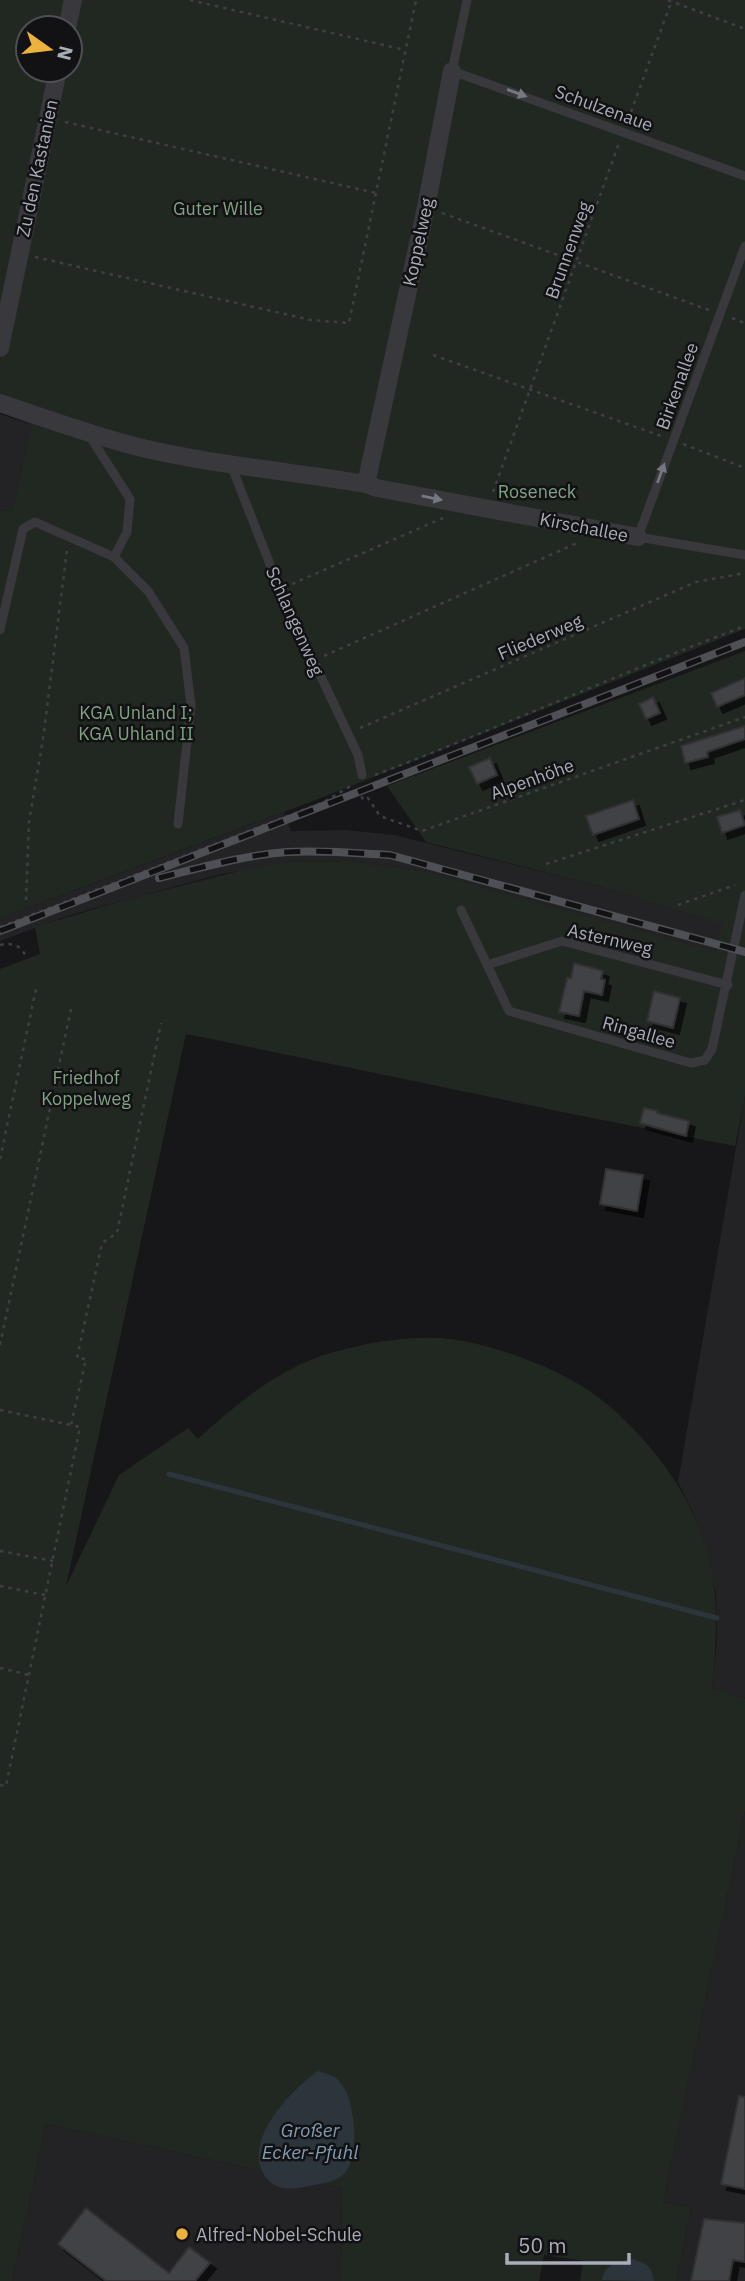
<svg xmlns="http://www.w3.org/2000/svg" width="745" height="2281" viewBox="0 0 745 2281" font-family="'IBM Plex Sans',sans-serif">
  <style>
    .built { fill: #232325 }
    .green { fill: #212822; fill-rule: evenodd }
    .water { fill: #2d353c }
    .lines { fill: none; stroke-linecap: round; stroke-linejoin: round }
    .stream { stroke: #2d353c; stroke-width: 5 }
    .building { fill: #414245; stroke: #313134; stroke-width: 2; filter: url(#shadow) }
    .path { stroke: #3e3f44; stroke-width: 2.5; stroke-dasharray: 3.5 5; stroke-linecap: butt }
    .service { stroke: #38383d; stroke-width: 9 }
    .minor { stroke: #38383d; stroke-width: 18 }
    .rail-casing { stroke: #4f5056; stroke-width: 8 }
    .rail { stroke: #121113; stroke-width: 5; stroke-dasharray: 16; stroke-linecap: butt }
    .oneway { fill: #767881 }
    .poi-dot { fill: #ecb23b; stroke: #121113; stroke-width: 2.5 }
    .labels { text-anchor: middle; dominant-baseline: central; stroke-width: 5; stroke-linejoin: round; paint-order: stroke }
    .street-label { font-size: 18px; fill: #a9adb8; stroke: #121113 }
    .park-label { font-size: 18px; fill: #81a283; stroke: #121113 }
    .poi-label { font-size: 18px; fill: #a9adb8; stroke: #121113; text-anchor: start }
    .water-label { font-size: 19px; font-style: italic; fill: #819bb2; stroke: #121113 }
  </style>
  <defs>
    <filter id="shadow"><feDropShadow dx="6" dy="6" stdDeviation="0" flood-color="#0009"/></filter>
  </defs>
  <rect width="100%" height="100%" fill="#171618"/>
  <g class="built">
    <polygon points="0,414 32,425 12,510 0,511"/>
    <polygon points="284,812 291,831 346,830 394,835 592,884 723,924 716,953 426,872 351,861 290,862 221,874 73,914 0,941 0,918"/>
    <polygon points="745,1096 745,1699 712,1688 717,1641 716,1594 704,1541 692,1510 678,1482"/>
    <polygon points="745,1811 745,2281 676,2281 691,2207 663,2203"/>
    <polygon points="46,2124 342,2188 341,2281 12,2281"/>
  </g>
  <g class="green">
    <path d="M0,0h745v629l-424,169 -321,120v-407l12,-1 20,-85 -32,-13zM28,28h42v42h-42z"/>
    <path d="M745,651v445l-10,50c-184,-35 -366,-75 -549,-112l-120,552 53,-111 69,-47 10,11c39,-36 80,-70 132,-86 35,-10 74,-17 110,-15 48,3 125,32 162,62 45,37 84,86 102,141 16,49 13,96 8,147l33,11v112l-82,392 28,4 -15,74h-96l3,-20 -39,-6 -5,26h-198l1,-93 -296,-64 -34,157h-12v-1312l40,-15 -5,-27 93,-28 123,-31 39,-6 61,-1 76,11 289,80 6,-28 -130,-40 -166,-42 -39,-56z"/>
  </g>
  <g class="water">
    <path d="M318,2071c5,2 15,4 19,8 11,10 14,26 16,39 2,20 5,54 -19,62 -6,3 -14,4 -21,5 -17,4 -37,8 -48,-9 -24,-34 26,-86 53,-105z"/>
    <path d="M631,2259c15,4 20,6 23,22l-52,-1c3,-16 15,-18 29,-21z"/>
  </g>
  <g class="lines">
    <polyline class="stream" points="169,1474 717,1618"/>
  </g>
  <g class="building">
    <polygon points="745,678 745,695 717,707 711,693"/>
    <polygon points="653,697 660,713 646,719 639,704"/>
    <polygon points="745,726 745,739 707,752 708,757 685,763 681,746"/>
    <polygon points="490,758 497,775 477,784 469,767"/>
    <polygon points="633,800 639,819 593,835 586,816"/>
    <polygon points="740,810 745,825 722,833 717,817"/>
    <polygon points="574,963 603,971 601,979 605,980 602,995 584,991 579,1016 559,1012 567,978 571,978"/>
    <polygon points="654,991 680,998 673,1028 647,1021"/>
    <polygon points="644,1108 658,1111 657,1113 689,1121 686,1136 640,1123"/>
    <polygon points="606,1169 643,1175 637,1211 600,1204"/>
    <polygon points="739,2096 745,2097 745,2189 721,2184"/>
    <polygon points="86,2208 169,2273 189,2247 210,2263 195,2281 106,2281 58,2244"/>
    <polygon points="704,2219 745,2223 745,2262 733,2260 729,2281 691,2281"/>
  </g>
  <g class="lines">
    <g class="path">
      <polyline points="190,0 405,50"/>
      <polyline points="668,0 745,29"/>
      <polyline points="628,120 672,0"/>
      <polyline points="65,122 376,193"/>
      <polyline points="442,213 709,310"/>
      <polyline points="35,257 311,320 349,323 416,0"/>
      <polyline points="732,318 745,323"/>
      <polyline points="433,355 661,436"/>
      <polyline points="683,444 745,468"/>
      <polyline points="493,492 619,143"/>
      <polyline points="292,584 443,518"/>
      <polyline points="324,656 577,543"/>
      <polyline points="360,728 696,582 745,573"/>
      <path d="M375,775c124,-47 245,-102 370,-149"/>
      <polyline points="359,788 363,800 368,798 380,816 422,831 745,717"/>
      <polyline points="546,864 745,800"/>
      <polyline points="26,900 29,822 43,739 67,550"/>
      <polyline points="678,905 735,885"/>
      <polyline points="0,927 324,802 354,784"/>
      <path d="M0,945c14,-3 22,1 27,14"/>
      <polyline points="0,1159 36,989"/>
      <polyline points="0,1345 72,1004"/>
      <polyline points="0,1410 71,1425"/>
      <polyline points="0,1551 53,1561"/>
      <polyline points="0,1586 45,1595"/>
      <polyline points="0,1668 29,1675"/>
      <polyline points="0,1785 6,1786 80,1427 71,1425 86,1359 77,1358 102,1243 117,1233 161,1023"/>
    </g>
    <g class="service">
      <polyline points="467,0 452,71 745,176"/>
      <polyline points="745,246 638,537 745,555"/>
      <polyline points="231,465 280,590 358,755 362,775"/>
      <polyline points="114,557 148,591 184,648 191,705 178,824"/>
      <polyline points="0,630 23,529 35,522 114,557 127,532 130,499 89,435"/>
      <polyline points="461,910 509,1011 691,1063 705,1060 712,1049 745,895"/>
      <polyline points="487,965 562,941 728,985"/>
    </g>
    <g class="minor">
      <polyline points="67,28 73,0"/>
      <polyline points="0,348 58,70"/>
      <path d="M0,403c46,16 91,32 138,44 75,18 152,24 228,37l11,4 261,49"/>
      <polyline points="366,484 426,207 452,71"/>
    </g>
    <defs>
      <g id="rail">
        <path d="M159,878c41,-10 85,-23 128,-26 35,-2 69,1 103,3l355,97"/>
        <polyline points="0,931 745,642"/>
      </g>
    </defs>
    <use href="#rail" class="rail-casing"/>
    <use href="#rail" class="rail"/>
  </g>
  <defs><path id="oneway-solid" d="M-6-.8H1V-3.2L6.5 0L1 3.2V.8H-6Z" transform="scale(1.75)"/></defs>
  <g class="oneway">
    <use href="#oneway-solid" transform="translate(517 93) rotate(20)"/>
    <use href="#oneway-solid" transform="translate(661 473) rotate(-70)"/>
    <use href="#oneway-solid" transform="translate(432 498) rotate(11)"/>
  </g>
  <circle class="poi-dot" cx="182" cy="2234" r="7"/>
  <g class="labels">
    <g class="street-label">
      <text transform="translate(604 108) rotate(20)">Schulzenaue</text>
      <text transform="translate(37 168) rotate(-78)">Zu den Kastanien</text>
      <text transform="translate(418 242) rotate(-78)">Koppelweg</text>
      <text transform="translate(568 250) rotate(-70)">Brunnenweg</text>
      <text transform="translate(677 386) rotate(-70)">Birkenallee</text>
      <text transform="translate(584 527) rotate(11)">Kirschallee</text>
      <text transform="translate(295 621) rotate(66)">Schlangenweg</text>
      <text transform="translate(540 637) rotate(-23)">Fliederweg</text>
      <text transform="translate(532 779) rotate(-20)">Alpenhöhe</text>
      <text transform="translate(610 939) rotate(13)">Asternweg</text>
      <text transform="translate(639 1032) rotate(16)">Ringallee</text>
    </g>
    <g class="park-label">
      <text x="218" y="208">Guter Wille</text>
      <text x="537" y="491">Roseneck</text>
      <text x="136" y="712">KGA Unland I;<tspan x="136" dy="21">KGA Uhland II</tspan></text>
      <text x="86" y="1077">Friedhof<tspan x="86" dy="21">Koppelweg</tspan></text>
    </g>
    <g class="poi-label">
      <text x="196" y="2234">Alfred-Nobel-Schule</text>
    </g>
    <g class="water-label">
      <text x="310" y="2130">Großer<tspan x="310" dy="22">Ecker-Pfuhl</tspan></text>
    </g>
  </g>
  <g transform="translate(49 49) rotate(104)"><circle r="33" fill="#121113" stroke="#4e4f55" stroke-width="2"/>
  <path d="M0-5L12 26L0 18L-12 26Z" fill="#ecb23b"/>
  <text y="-10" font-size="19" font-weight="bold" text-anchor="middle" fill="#a9adb8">N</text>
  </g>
  <path d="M507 2253v10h122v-10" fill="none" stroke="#a9adb8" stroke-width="3.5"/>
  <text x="518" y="2253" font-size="21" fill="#a9adb8" stroke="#121113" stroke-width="5" paint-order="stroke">50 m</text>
</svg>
